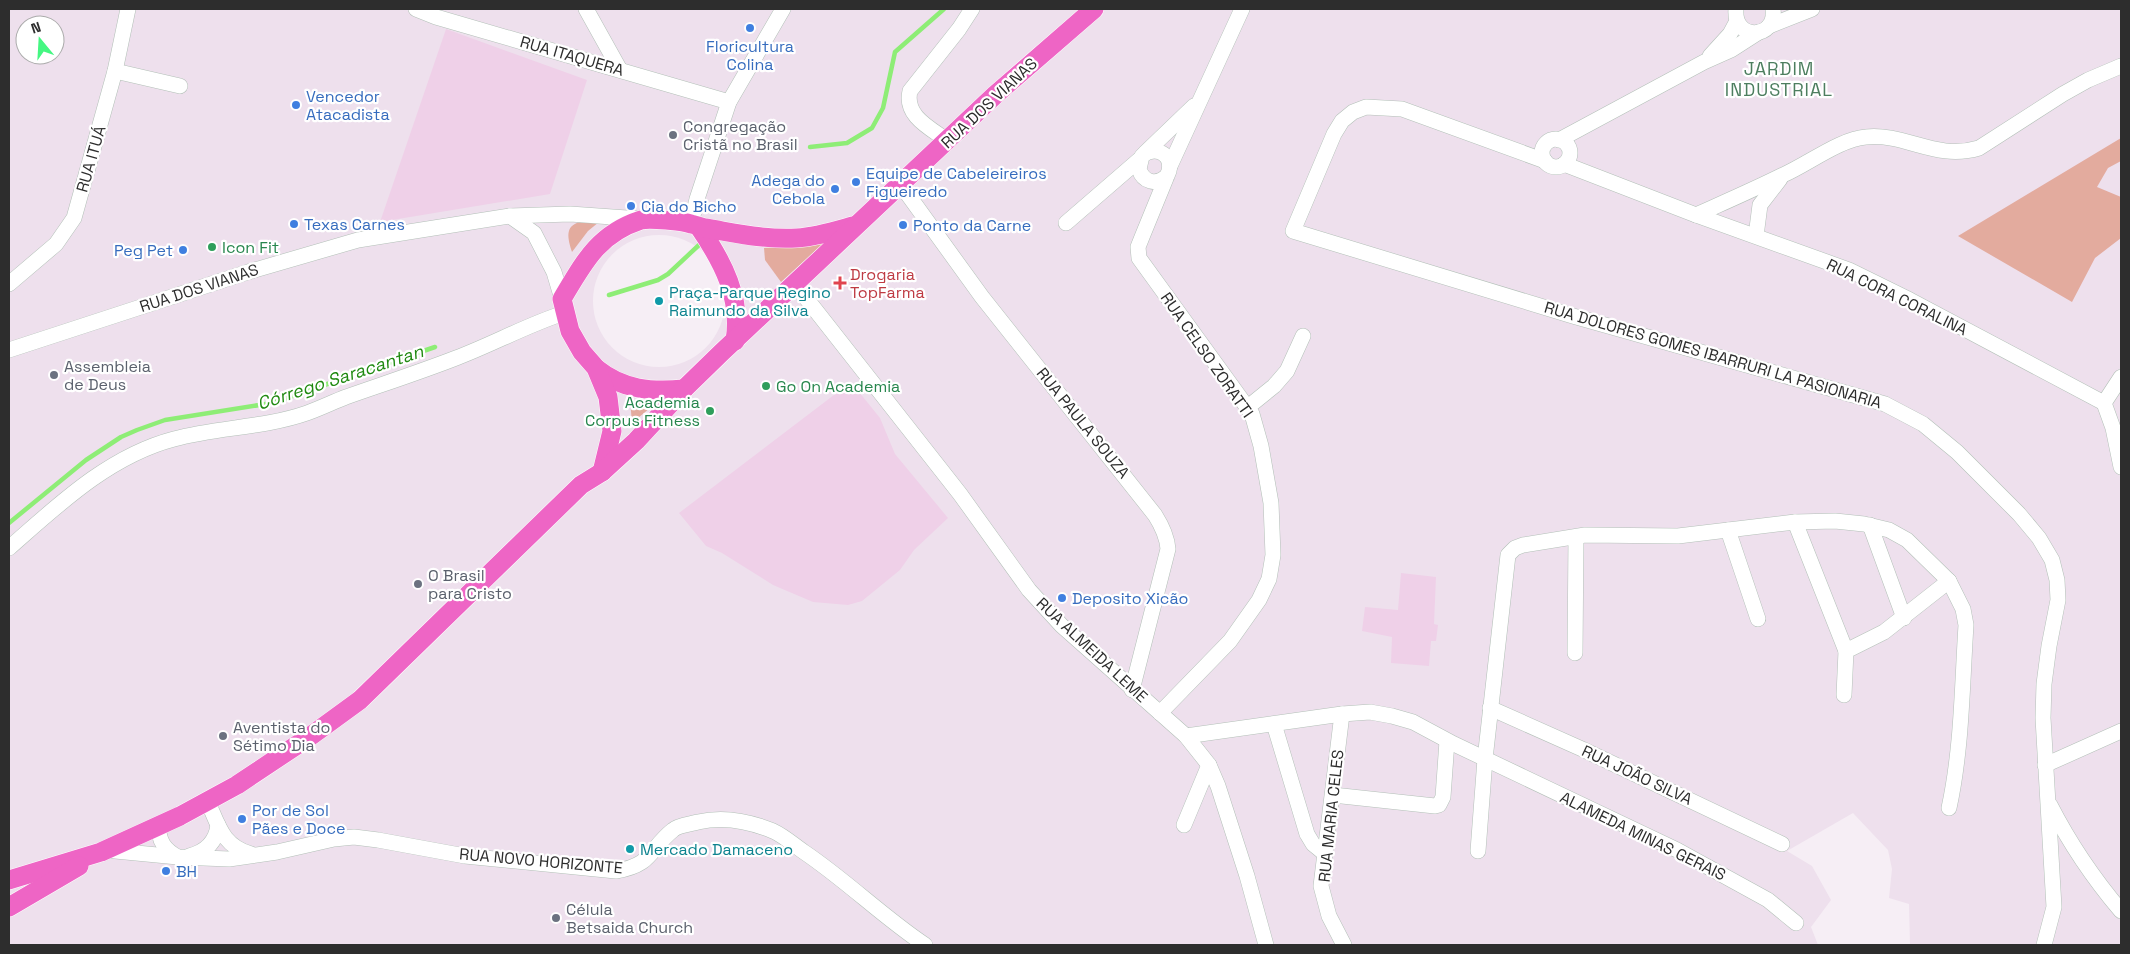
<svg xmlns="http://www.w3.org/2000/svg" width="2130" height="954" viewBox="0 0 2130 954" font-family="'Space Grotesk',sans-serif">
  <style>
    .education { fill: #efd0e8 }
    .green { fill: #e3ab9e }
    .plaza { fill: #f6eef5 }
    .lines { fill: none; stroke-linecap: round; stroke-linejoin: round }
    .stream { stroke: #8eed76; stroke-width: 4.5 }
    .minor-casing { stroke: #b3c0b8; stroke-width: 16 }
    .major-casing { stroke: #fff; stroke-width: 20 }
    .minor { stroke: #fff; stroke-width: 15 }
    .major { stroke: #ee65c5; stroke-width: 19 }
    .shop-dot { fill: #3f7fe0; stroke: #fff; stroke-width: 2 }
    .worship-dot { fill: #6b7280; stroke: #fff; stroke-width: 2 }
    .leisure-dot { fill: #2e9e5b; stroke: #fff; stroke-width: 2 }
    .health-dot { fill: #e0444e; stroke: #fff; stroke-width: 2 }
    .culture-dot { fill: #0f9aa8; stroke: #fff; stroke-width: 2 }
    .labels { text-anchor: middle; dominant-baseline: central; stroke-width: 4.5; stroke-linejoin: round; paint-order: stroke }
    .shop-label { font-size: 16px; fill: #366cbe; stroke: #fff; text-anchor: start }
    .street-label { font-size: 16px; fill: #2d2d2d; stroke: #fff }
    .worship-label { font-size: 16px; fill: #5b616d; stroke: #fff; text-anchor: start }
    .leisure-label { font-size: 16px; fill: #27864d; stroke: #fff; text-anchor: start }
    .health-label { font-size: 16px; fill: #be3a42; stroke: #fff; text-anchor: start }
    .culture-label { font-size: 16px; fill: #0d838f; stroke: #fff; text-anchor: start }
    .neighbourhood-label { font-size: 18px; letter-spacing: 1px; fill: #4d7e5f; stroke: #fff }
    .water-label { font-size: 18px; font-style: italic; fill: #1f8910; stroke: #fff }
  </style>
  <rect width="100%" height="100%" fill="#eee0ed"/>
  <g class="education">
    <polygon points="446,29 587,80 550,194 380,222"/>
    <polygon points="851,382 880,418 895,454 948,518 914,550 900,570 862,601 848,605 813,602 773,585 722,553 706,546 679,513"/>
    <polygon points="1401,573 1436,577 1434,624 1438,625 1436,641 1431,641 1429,666 1391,663 1392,637 1362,631 1365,607 1398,610"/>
  </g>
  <g class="green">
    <polygon points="2121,138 2121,161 2108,168 2097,187 2121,197 2121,238 2095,258 2072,302 1958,236"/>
    <path d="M580,222h19l-11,9 -16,21c-4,-13 -8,-26 8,-30z"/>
    <polygon points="827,240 781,282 765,260 764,248"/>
    <polygon points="630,400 631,400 656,403 632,423"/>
  </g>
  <g class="plaza">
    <circle cx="659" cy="301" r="66"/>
    <polygon points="1853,813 1888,850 1892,869 1889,898 1909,904 1910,945 1818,945 1811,927 1831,900 1812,866 1787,851"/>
  </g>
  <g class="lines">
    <g class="stream">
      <polyline points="810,147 847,143 872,128 883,108 895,52 944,9"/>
      <polyline points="609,295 658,280 668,274 699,245"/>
      <polyline points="9,523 86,460 121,437 137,430 165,420 272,403 435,347"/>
    </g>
    <defs>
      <g id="minor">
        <polyline points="416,9 436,17 729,102"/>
        <polyline points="586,9 620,70"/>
        <path d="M1736,9c-3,32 41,31 37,0"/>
        <polyline points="1769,26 1812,9"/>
        <polyline points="1710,56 1730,34 1737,21"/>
        <polyline points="115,71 180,86"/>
        <circle cx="1556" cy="153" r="14"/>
        <polyline points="1559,140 1704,62 1731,50 1759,32"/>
        <path d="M948,141c-18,-13 -44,-25 -38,-50l49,-62 13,-20"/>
        <polyline points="1145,153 1194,106"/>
        <polyline points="1545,161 1402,109 1366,107 1353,112 1342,121 1334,134 1293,231 1573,316 1885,404 1923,424 1957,452 2019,514 2039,538 2052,560 2057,580 2058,600 2049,646 2044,684 2043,718 2054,907 2044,945"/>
        <polyline points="1564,164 1696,215 1849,270 1910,300 2104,403 2113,428 2121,467"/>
        <polyline points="1170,166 1242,9"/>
        <path d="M901,185l81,112 173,218c7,11 12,21 13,34l-36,141"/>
        <path d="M1696,215c29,-13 59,-26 87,-40 25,-11 57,-36 83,-38 40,-4 70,24 113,11l84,-54 25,-14 33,-14"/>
        <polyline points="510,216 534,233 554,272 562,299"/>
        <polyline points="1066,223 1140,159"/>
        <polyline points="691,224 697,199 729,102 783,9"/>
        <polyline points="1756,236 1760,205 1780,179"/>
        <polyline points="9,284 56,244 74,218 115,71 128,9"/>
        <polyline points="795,284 960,494 1029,590 1062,626 1186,736 1209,765 1218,786 1247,876 1266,945"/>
        <polyline points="9,350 248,272 358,240 510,216 570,214 641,219"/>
        <polyline points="2104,403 2121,377"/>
        <polyline points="1248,407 1274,386 1287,371 1303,336"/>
        <polyline points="1795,522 1846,651"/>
        <polyline points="1870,525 1904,618"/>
        <polyline points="1728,530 1758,619"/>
        <path d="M9,548c49,-43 100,-92 165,-109 44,-12 90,-11 133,-26 14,-5 26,-11 39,-16 37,-13 74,-25 110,-39 37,-14 71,-33 108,-45"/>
        <polyline points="1575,653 1576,537"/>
        <polyline points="1844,695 1846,651 1884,632 1949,581"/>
        <polyline points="1490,708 1582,749 1782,844"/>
        <path d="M1160,713l70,-72 29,-41 10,-21 4,-24 -2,-52 -10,-57 -9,-32 -113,-156 -1,-11 4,-10 27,-66c4,-17 -14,-26 -27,-15l-3,13c4,13 17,17 28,7"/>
        <polyline points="1342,714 1321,886 1329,916 1344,945"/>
        <polyline points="1274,724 1307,834 1313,844 1324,853"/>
        <polyline points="1186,736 1342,714 1370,712 1392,716 1413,722 1454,744 1677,850 1768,900 1796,923"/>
        <polyline points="2045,765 2121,731"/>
        <polyline points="1333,795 1435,806 1439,805 1443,797 1447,741"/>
        <path d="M208,802c11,25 15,44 43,52"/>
        <path d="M2050,805c20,39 43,73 71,106"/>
        <polyline points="1184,825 1209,765"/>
        <path d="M159,826c-1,15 6,24 19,31"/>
        <path d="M105,850l73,7 51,2 48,-7 57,-13 20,-2 24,3 87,16 151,15c37,-6 33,-22 57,-41 5,-5 18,-6 25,-8 25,-6 51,-1 75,9 11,5 21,14 31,21 43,29 79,65 121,93"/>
        <path d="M1478,851l7,-92 23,-204 7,-7 8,-3 62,-10 93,1 117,-14 40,-1 29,3 25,6 18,10 42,41 14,28 3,16c-4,61 -4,123 -17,183"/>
        <path d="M189,856c17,-4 27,-14 29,-31"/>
      </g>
      <g id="major">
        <path d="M699,227c24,35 43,71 36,114"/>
        <path d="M597,369c26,21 55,23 87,20"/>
        <path d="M602,472l10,-41 -4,-34 -12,-29 -14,-16 -12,-21 -8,-32c22,-37 36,-65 79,-79 9,-2 41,1 50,4 5,1 9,3 14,4 31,5 61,12 92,10 19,-1 38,-7 56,-12"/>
        <polyline points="9,880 101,852 180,816 237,785 312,735 360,700 581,485 602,472 636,441 684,389 721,353 995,95 1094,9"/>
        <polyline points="9,907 79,866"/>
      </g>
    </defs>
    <use href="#minor" class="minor-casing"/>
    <use href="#major" class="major-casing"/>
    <use href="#minor" class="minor"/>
    <use href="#major" class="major"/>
  </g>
  <g class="shop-dot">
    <circle cx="750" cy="28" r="5"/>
    <circle cx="296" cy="105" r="5"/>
    <circle cx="856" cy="182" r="5"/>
    <circle cx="835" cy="189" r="5"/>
    <circle cx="631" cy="206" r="5"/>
    <circle cx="294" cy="224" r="5"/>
    <circle cx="903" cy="225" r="5"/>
    <circle cx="183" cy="250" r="5"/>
    <circle cx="1062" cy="598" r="5"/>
    <circle cx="242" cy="819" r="5"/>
    <circle cx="166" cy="871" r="5"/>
  </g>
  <g class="worship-dot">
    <circle cx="673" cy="135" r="5"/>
    <circle cx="54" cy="375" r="5"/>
    <circle cx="418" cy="584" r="5"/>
    <circle cx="223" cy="736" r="5"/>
    <circle cx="556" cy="918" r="5"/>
  </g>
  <g class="leisure-dot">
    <circle cx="212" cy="247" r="5"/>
    <circle cx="766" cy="386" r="5"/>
    <circle cx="710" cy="411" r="5"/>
  </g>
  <path class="health-dot" d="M837.5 275.5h5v5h5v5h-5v5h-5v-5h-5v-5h5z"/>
  <g class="culture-dot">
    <circle cx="659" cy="301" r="5"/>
    <circle cx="630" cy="849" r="5"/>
  </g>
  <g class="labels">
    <g class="shop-label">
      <text x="750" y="46" text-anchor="middle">Floricultura<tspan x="750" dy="18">Colina</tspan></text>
      <text x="306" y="96">Vencedor<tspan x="306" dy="18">Atacadista</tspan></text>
      <text x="866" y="173">Equipe de Cabeleireiros<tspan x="866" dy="18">Figueiredo</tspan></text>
      <text x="825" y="180" text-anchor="end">Adega do<tspan x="825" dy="18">Cebola</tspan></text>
      <text x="641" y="206">Cia do Bicho</text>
      <text x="304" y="224">Texas Carnes</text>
      <text x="913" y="225">Ponto da Carne</text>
      <text x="173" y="250" text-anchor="end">Peg Pet</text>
      <text x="1072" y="598">Deposito Xicão</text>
      <text x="252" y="810">Por de Sol<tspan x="252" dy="18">Pães e Doce</tspan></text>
      <text x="176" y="871">BH</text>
    </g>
    <g class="street-label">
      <text transform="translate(572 56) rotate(16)">RUA ITAQUERA</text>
      <text transform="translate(989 103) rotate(-43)">RUA DOS VIANAS</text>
      <text transform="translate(91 159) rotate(-74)">RUA ITUÁ</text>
      <text transform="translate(199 288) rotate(-18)">RUA DOS VIANAS</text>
      <text transform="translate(1897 297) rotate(26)">RUA CORA CORALINA</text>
      <text transform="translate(1207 355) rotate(55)">RUA CELSO ZORATTI</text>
      <text transform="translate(1713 355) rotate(16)">RUA DOLORES GOMES IBARRURI LA PASIONARIA</text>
      <text transform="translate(1083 423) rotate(51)">RUA PAULA SOUZA</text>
      <text transform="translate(1092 650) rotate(43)">RUA ALMEIDA LEME</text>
      <text transform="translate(1637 775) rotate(25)">RUA JOÃO SILVA</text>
      <text transform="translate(1331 816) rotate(-84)">RUA MARIA CELES</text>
      <text transform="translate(1643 836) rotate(26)">ALAMEDA MINAS GERAIS</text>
      <text transform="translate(541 861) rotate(5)">RUA NOVO HORIZONTE</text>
    </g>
    <g class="worship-label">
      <text x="683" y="126">Congregação<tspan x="683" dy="18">Cristã no Brasil</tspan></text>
      <text x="64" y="366">Assembleia<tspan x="64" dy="18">de Deus</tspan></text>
      <text x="428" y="575">O Brasil<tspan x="428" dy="18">para Cristo</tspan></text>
      <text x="233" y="727">Aventista do<tspan x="233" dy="18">Sétimo Dia</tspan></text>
      <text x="566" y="909">Célula<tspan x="566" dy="18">Betsaida Church</tspan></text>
    </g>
    <g class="leisure-label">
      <text x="222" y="247">Icon Fit</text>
      <text x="776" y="386">Go On Academia</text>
      <text x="700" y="402" text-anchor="end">Academia<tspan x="700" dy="18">Corpus Fitness</tspan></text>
    </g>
    <g class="health-label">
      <text x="850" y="274">Drogaria<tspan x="850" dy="18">TopFarma</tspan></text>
    </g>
    <g class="culture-label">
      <text x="669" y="292">Praça-Parque Regino<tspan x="669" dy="18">Raimundo da Silva</tspan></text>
      <text x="640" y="849">Mercado Damaceno</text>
    </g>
    <g class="neighbourhood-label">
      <text x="1779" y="68">JARDIM<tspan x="1779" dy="21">INDUSTRIAL</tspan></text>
    </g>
    <g class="water-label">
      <text transform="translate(340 377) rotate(-18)">Córrego Saracantan</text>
    </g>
  </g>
  <rect width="2130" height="954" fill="none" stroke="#2d2d2d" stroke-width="20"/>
  <g transform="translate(40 40) rotate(342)"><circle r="24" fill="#ffffff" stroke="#ababab"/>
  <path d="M0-4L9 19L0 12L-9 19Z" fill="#45f782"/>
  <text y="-8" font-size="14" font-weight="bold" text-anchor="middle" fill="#2d2d2d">N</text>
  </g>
</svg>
